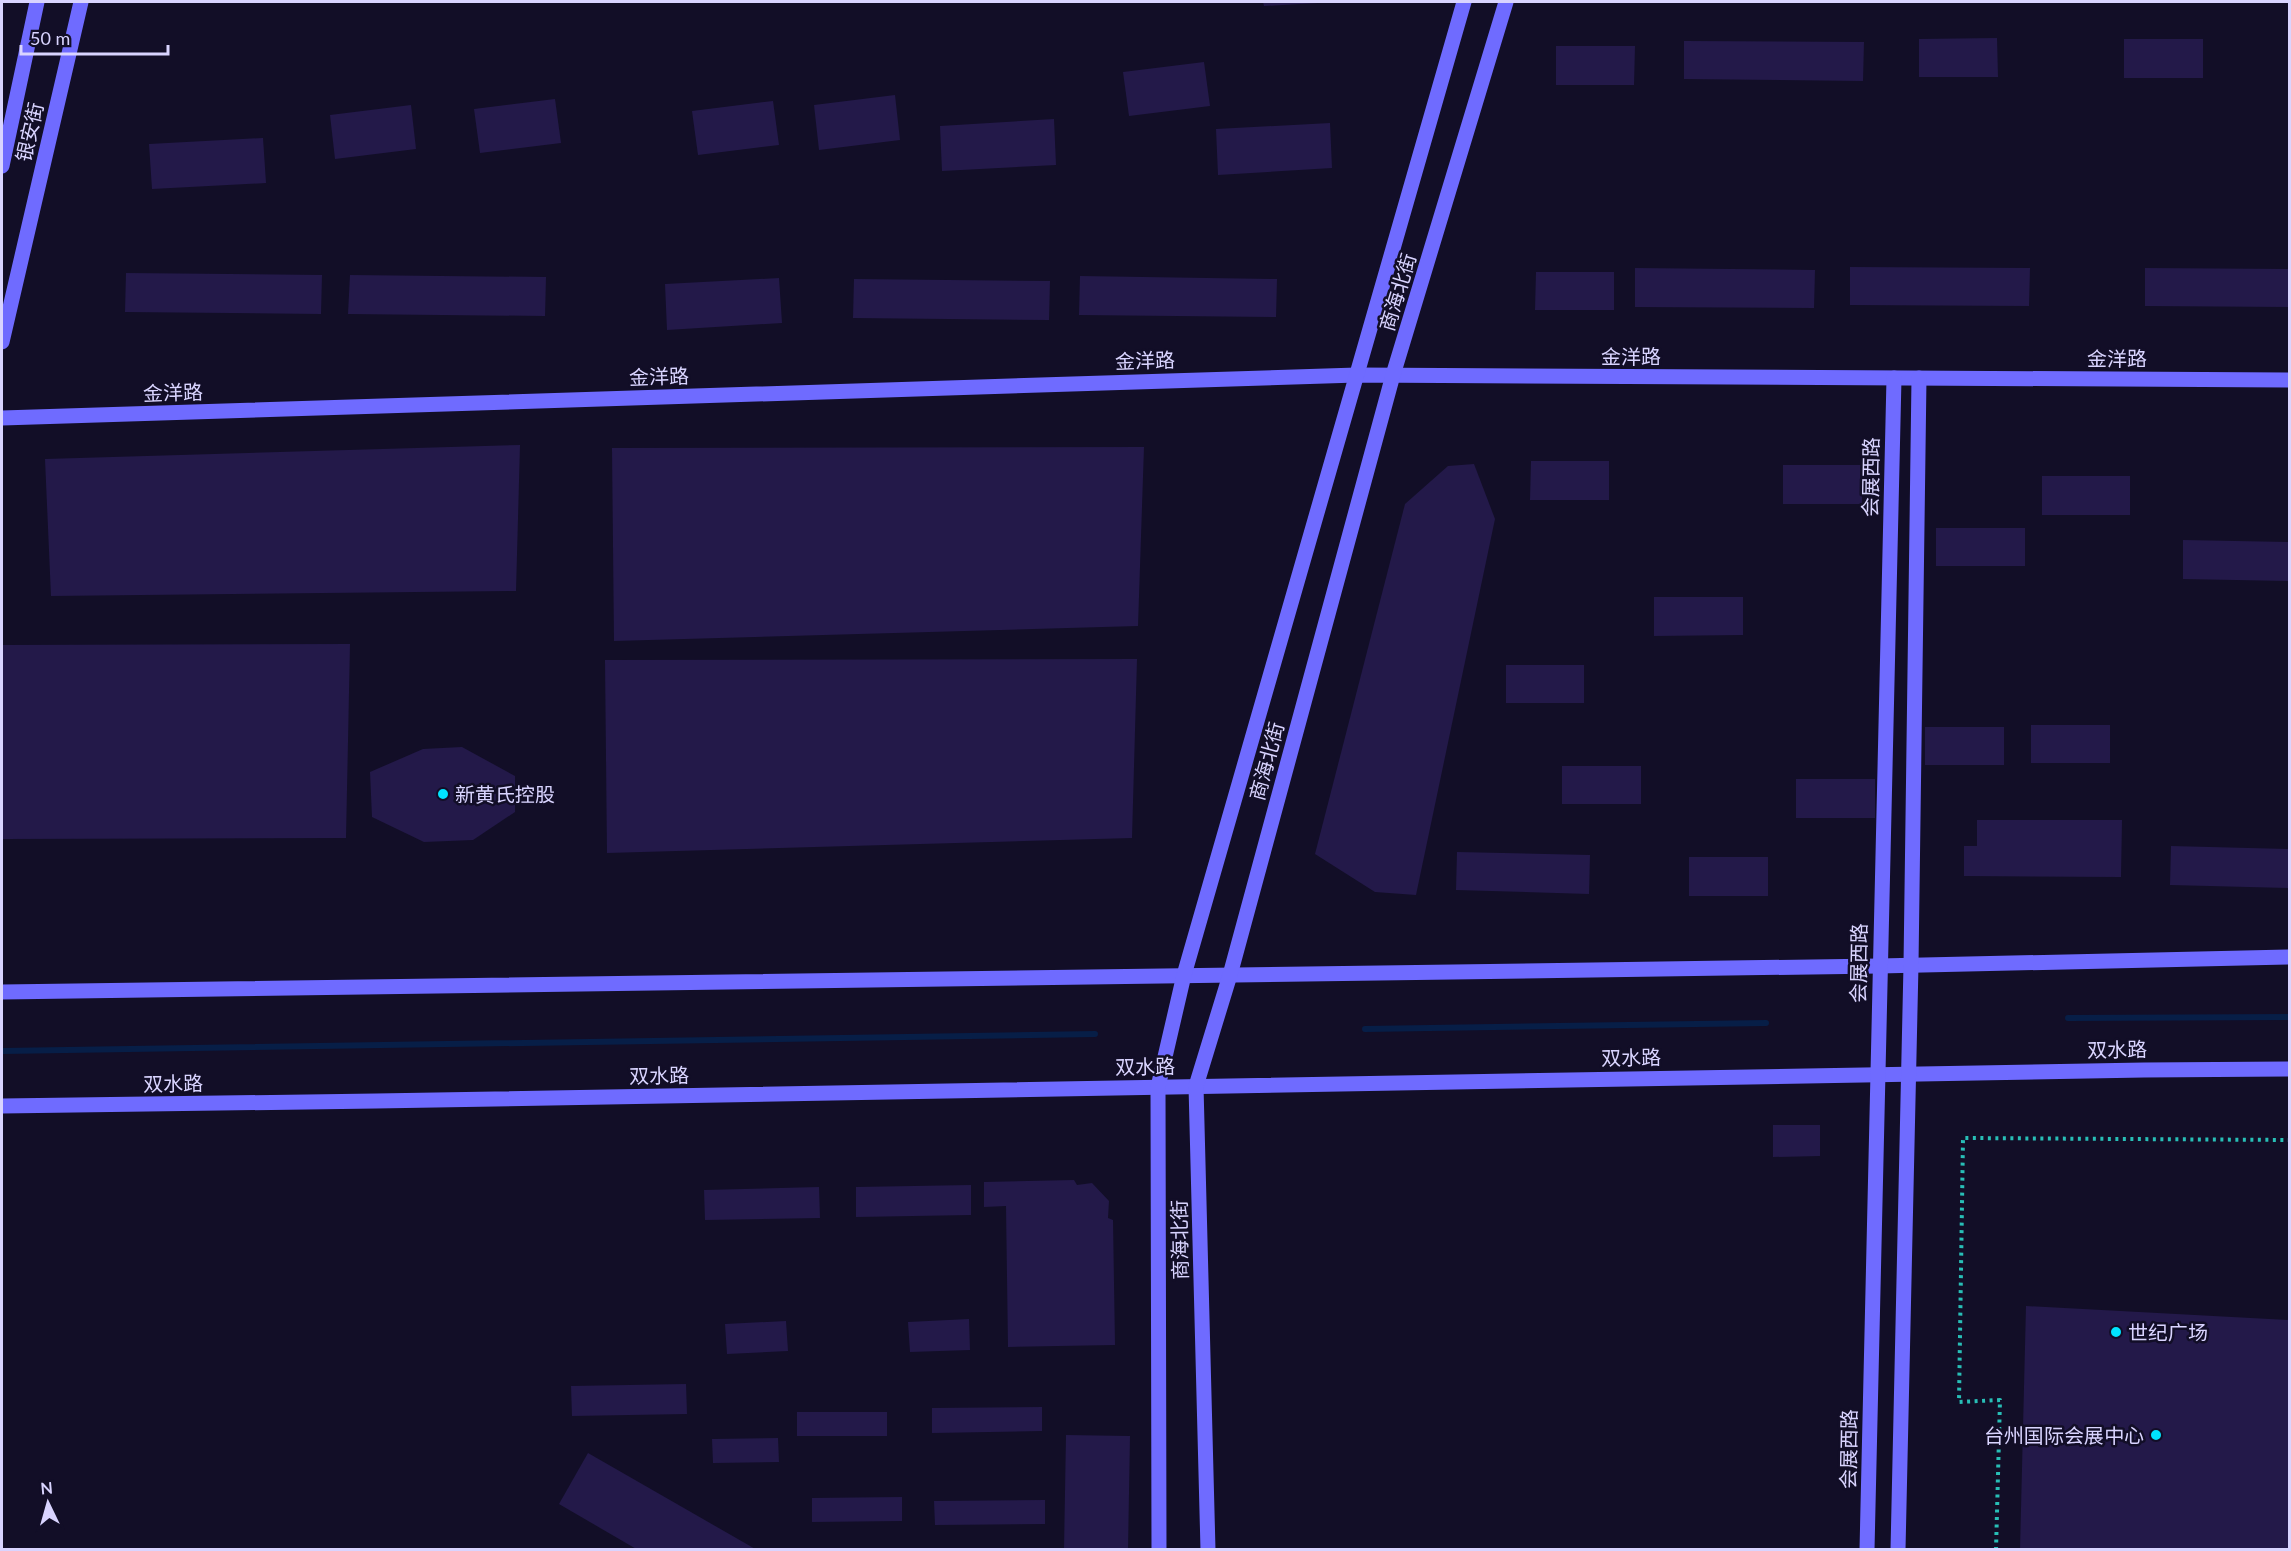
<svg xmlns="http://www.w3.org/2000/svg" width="2291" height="1551" viewBox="0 0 2291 1551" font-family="Lato,'Noto Sans SC',sans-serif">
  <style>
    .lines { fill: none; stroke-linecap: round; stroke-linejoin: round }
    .stream { stroke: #071e47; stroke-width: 6 }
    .building { fill: #231949 }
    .path { stroke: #28beb6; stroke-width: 4; stroke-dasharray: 3 4.5; stroke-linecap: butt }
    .secondary { stroke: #6f6bff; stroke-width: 15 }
    .poi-dot { fill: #00e4ff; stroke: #120e27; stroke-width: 2 }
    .labels { text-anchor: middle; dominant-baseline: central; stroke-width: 5; stroke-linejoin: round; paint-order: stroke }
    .street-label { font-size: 20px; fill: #d9d4ff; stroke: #120e27 }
    .poi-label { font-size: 20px; fill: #d9d4ff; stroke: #120e27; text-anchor: start }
  </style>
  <rect width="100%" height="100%" fill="#120e27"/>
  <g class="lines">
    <g class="stream">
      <polyline points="2068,1018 2290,1017"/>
      <polyline points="1365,1029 1766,1023"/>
      <polyline points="3,1051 1095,1034"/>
    </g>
  </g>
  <g class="building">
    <polygon points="1263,2 1318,2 1318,3 1264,6"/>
    <polygon points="1997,38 1998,77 1919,77 1919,39"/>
    <rect x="2124" y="39" width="79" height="39"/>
    <polygon points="1684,41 1864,42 1863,81 1684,79"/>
    <polygon points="1556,46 1635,46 1634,85 1556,85"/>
    <polygon points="1204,62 1210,106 1129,116 1123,72"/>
    <polygon points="895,95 900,140 819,150 814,105"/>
    <polygon points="555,99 561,143 480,153 474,109"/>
    <polygon points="773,101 779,145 698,155 692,111"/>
    <polygon points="411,105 416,149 335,159 330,115"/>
    <polygon points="1054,119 1056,165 942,171 940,126"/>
    <polygon points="1330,123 1332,168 1218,175 1216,129"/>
    <polygon points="263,138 266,183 152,189 149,144"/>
    <polygon points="1850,267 2030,268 2029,306 1850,305"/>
    <polygon points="1635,268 1815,270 1814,308 1635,307"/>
    <polygon points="2145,268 2290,269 2290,307 2145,306"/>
    <polygon points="1536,272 1614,272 1614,310 1535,310"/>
    <polygon points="126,273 322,275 321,314 125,312"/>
    <polygon points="350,275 546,277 545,316 348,314"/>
    <polygon points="1080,276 1277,279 1276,317 1079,315"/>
    <polygon points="779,278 782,323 667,330 665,284"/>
    <polygon points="854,279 1050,281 1049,320 853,318"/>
    <polygon points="520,445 516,591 51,596 45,459"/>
    <polygon points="1144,447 1138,626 614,641 612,448"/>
    <polygon points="1531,461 1609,461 1609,500 1530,500"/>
    <polygon points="1474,464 1495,519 1416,895 1375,892 1315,854 1405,504 1448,466"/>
    <rect x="1783" y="465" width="79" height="39"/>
    <rect x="2042" y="476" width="88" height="39"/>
    <rect x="1936" y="528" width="89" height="38"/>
    <polygon points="2183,540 2290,542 2290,581 2183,579"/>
    <polygon points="1654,597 1743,597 1743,635 1654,636"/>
    <polygon points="350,644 346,838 2,839 2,645"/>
    <polygon points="1137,659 1132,838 607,853 605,660"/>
    <rect x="1506" y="665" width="78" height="38"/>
    <rect x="2031" y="725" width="79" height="38"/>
    <rect x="1925" y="727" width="79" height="38"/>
    <polygon points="462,747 515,776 515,812 473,840 424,842 372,817 370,772 423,749"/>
    <rect x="1562" y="766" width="79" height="38"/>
    <rect x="1796" y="779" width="79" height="39"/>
    <polygon points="1977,820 2122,820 2121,877 1964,876 1964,846 1977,846"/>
    <polygon points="2171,846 2290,849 2290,888 2170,885"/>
    <polygon points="1457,852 1590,855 1589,894 1456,890"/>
    <rect x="1689" y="857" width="79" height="39"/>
    <polygon points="1773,1125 1820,1125 1820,1156 1773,1157"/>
    <polygon points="1074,1180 1077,1185 1092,1183 1109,1201 1108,1218 1113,1220 1115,1345 1008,1347 1006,1206 984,1207 984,1182"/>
    <polygon points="971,1185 971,1215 856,1217 856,1187"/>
    <polygon points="819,1187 820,1218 705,1220 704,1190"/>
    <polygon points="2026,1306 2290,1320 2290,1550 2020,1550"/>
    <polygon points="969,1319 970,1350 910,1352 908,1322"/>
    <polygon points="786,1321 788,1351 727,1354 725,1324"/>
    <polygon points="686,1384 687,1414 572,1416 571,1386"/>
    <polygon points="1042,1407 1042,1431 932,1433 932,1408"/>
    <rect x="797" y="1412" width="90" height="24"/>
    <polygon points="1066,1435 1130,1436 1128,1550 1064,1550"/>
    <polygon points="778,1438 779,1462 713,1463 712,1439"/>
    <polygon points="588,1453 757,1550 638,1550 559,1504"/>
    <polygon points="902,1497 902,1521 812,1522 812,1498"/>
    <polygon points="1045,1500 1045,1524 935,1525 934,1501"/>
  </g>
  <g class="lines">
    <polyline class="path" points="1996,1550 2000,1400 1959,1402 1963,1138 2290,1140"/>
    <g class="secondary">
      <polyline points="2,166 37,2"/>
      <polyline points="2,342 81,2"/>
      <polyline points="2,418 1357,375 2290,380"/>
      <polyline points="2,992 1879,966 2290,957"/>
      <polyline points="2,1106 376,1101 2144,1070 2290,1069"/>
      <polyline points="1159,1550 1158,1087 1184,975 1464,2"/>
      <polyline points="1208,1550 1196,1086 1230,975 1393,375 1506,2"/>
      <polyline points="1867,1550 1894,378"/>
      <polyline points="1898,1550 1911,965 1919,378"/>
    </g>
  </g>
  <g class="poi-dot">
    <circle cx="443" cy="794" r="6"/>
    <circle cx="2116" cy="1332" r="6"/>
    <circle cx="2156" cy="1435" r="6"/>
  </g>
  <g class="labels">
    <g class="street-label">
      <text transform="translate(29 132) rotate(-77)">银安街</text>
      <text transform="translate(1397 292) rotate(-73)">商海北街</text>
      <text x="1631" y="356">金洋路</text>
      <text x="2117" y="358">金洋路</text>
      <text transform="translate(1145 360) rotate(-2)">金洋路</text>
      <text transform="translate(659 376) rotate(-2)">金洋路</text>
      <text transform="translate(173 392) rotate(-2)">金洋路</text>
      <text transform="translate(1870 477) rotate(-89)">会展西路</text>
      <text transform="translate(1266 761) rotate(-75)">商海北街</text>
      <text transform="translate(1858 963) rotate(-89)">会展西路</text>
      <text transform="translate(2117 1049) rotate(-1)">双水路</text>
      <text transform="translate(1631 1057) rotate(-1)">双水路</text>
      <text transform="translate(1145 1066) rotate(-1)">双水路</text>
      <text transform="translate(659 1075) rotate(-1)">双水路</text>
      <text transform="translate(173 1083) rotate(-1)">双水路</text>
      <text transform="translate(1179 1240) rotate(-91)">商海北街</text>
      <text transform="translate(1848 1449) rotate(-89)">会展西路</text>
    </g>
    <g class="poi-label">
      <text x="455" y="794">新黄氏控股</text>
      <text x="2128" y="1332">世纪广场</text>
      <text x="2144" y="1435" text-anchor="end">台州国际会展中心</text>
    </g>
  </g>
  <rect width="2291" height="1551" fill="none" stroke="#d9d4ff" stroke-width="6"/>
  <g transform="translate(48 1503) rotate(355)" stroke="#120e27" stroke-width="4.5" paint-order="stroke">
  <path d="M0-4.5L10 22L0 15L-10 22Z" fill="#d9d4ff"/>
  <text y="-9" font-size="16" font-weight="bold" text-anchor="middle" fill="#d9d4ff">N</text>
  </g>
  <path d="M21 45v9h147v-9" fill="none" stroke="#d9d4ff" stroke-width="3"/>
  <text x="30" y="45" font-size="18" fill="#d9d4ff" stroke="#120e27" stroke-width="4.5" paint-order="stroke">50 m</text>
</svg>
